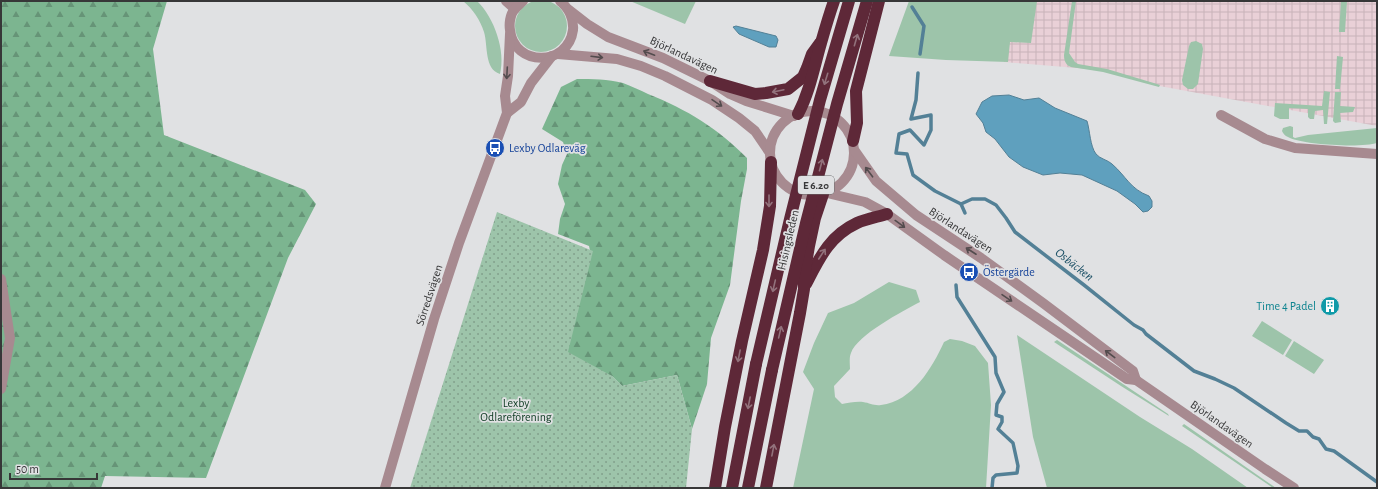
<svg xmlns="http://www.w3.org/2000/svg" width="1378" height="489" viewBox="0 0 1378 489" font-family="'Alegreya Sans',sans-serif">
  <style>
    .industrial { fill: url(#industrial-grid) }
    .grass { fill: #9dc4aa }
    .forest { fill: url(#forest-firs) }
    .garden { fill: url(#garden-dots) }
    .water { fill: #5fa0be; stroke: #538096 }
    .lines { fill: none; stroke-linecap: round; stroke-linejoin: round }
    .stream { stroke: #538096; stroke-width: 3.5 }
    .minor { stroke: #a78a90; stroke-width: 10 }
    .highway { stroke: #5e2838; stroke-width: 12 }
    .highway-bridge { stroke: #5e2838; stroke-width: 12 }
    .oneway { stroke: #92727c }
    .oneway2 { stroke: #534c4e }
    .labels { text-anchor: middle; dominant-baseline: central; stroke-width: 3.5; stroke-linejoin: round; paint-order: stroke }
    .shield { fill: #e0e1e3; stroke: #6a6a6b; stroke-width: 1 }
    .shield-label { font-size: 11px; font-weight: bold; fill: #373738 }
    .street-label { font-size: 12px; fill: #373738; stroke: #e0e1e3 }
    .transit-label { font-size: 12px; fill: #164399; stroke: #e0e1e3; text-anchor: start }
    .culture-label { font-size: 12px; fill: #0d838f; stroke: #e0e1e3; text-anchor: end }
    .park-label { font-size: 12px; fill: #0c3a21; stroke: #e0e1e3 }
    .water-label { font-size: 13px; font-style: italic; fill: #1a4f65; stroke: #e0e1e3 }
  </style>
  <defs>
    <pattern id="industrial-grid" width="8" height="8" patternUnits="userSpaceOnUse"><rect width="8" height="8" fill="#e9d0d7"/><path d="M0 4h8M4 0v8" fill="none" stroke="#c8b3b9"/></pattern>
    <pattern id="forest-firs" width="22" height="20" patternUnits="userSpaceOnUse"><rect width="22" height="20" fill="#7cb590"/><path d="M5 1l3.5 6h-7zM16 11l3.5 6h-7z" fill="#669477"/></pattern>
    <pattern id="garden-dots" width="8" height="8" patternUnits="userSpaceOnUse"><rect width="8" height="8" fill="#9dc4aa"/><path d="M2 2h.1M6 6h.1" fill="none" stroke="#81a08b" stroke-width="1.8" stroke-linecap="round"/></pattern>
  </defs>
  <rect width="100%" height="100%" fill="#e0e1e3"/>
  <polygon class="industrial" points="1020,1 1377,1 1377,126 1154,85 1102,70 1004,62"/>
  <g class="grass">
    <circle cx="541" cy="26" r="26"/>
    <path d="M463,1h14c17,16 29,50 23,73 -16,-5 -12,-29 -16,-42 -4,-12 -11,-23 -21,-31z"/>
    <polygon points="630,1 696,1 685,24"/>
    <polygon points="909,1 1037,1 1031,43 1010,42 1008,62 946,60 889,56"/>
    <path d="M1072,1h4l-7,52 6,9 3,2 29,5 50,15 3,1 -1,2 -56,-15 -32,-5c-5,-2 -7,-6 -7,-12z"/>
    <polygon points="1341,1 1347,1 1345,32 1339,32"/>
    <polygon points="1196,41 1202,44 1203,49 1198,84 1193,89 1188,89 1183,85 1182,80 1189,46 1191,42"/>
    <polygon points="1337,56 1343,57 1340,89 1335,89"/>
    <polygon points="1324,91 1330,92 1327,124 1324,124 1323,110 1315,111 1314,119 1310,119 1308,117 1308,109 1289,108 1289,119 1280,119 1274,116 1275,103 1322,106"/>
    <polygon points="1335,92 1341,92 1340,106 1355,107 1353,112 1340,113 1341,122 1335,123 1333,121"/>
    <path d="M1290,126l3,1v10l2,1 13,-3 69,-7v15c-15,5 -75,2 -89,-6 -3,-1 -5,-4 -6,-6l1,-3z"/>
    <path d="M889,282l27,8 4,12c-17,9 -63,33 -69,51 -2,4 -1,11 -1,16l-16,17 1,11 7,7c6,-1 15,-3 21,-2 7,1 11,4 18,3 32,-4 51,-37 63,-63l6,-3 12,2 13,5 13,17 3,42 -5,83h-193l21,-99 -11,-17 11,-29 14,-30 26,-10z"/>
    <polygon points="1262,321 1292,340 1283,355 1252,336"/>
    <polygon points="1017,335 1140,417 1192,449 1248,488 1047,488 1033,437"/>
    <polygon points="1057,340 1168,414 1169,416 1121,386 1054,342"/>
    <polygon points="1294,341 1324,360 1314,374 1285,356"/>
    <polygon points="1184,424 1276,488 1273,488 1182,426"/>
  </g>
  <g class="forest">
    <polygon points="1,1 167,1 153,49 164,135 305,190 316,204 288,258 206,478 105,476 101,488 1,488"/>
    <path d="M577,79c15,0 31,0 46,4 8,3 17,7 25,11 40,16 69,34 99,64v11l-6,32 -11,84 -19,53 -4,46 -15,45 -15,-54 -55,11 -10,-10 -49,-14 28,-107 -2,-9 -31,-12 2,-15 5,-15 -7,-20 4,-19 5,-11 -4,-12 -21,-13 19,-42z"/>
  </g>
  <polygon class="garden" points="497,212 593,251 568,352 612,376 622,386 677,375 692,429 686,488 410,488"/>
  <g class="water">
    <polygon points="736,26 776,36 778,40 776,47 769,47 739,34 733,27"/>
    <path d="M1009,95l15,5 15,-2 16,10 32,13c3,10 3,25 9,33 4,5 12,6 16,10 14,12 18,25 37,32l3,5v6l-4,4 -5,1 -8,-8 -18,-13 -35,-16 -22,-2 -17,2 -20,-8 -14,-10 -14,-18 -9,-7 -3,-9 -7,-9 6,-12 10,-6z"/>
  </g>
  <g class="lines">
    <g class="stream">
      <polyline points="912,7 924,26 920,54"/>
      <polyline points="918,73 916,100 911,119 931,115 931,130 924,145 910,130 899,134 896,153 907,154 913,175 935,191 961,204 972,199 985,199 996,205 1006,218 1015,232 1084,285 1134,325 1143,330 1146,334 1194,371 1215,379 1234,388 1286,423 1299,431 1307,431 1313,437 1319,439 1326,449 1334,451 1377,482"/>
      <polyline points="961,204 965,213"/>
      <polyline points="956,285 957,297 995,357 996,373 1004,392 997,404 996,415 1002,417 1002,422 998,429 1013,443 1018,466 1017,473 996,475 993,478 992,488"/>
    </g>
    <g class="minor">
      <polyline points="506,1 515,9"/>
      <path d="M523,1c-3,3 -7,6 -9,9 -4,5 -5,14 -4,20 4,37 58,37 63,0 1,-11 -4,-22 -13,-29"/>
      <polyline points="569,10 587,24 608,37 663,58 710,81 730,94 746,101 794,116"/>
      <polyline points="558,54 617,59 641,66 665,76 712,100 739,118 755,131 770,153"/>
      <circle cx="812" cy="153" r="42"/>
      <polyline points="507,113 521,102 531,83 552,56"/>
      <polyline points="1221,115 1265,139 1295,148 1377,154"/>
      <polyline points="855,151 876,181 916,215 981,258 1043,303 1133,371 1136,380"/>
      <polyline points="827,193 865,202 887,214 944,255 1127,379 1136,380 1265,469 1294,488"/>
      <polyline points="1,279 10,338 1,389"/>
      <polyline points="385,488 434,319 459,243 507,113 505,96 508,76 510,34"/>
    </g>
    <g class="highway">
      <polyline points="710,81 755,94 766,93 788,89 803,77 807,68 812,54 820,43"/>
      <path d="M798,114c12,-23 16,-47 23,-71 4,-14 8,-28 13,-42"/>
      <polyline points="853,141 857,123 856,91 879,1"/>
      <path d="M806,284c13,-25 23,-48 51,-61 9,-4 20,-6 30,-9"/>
      <polyline points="715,488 725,427 742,341 763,250 770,206 771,162"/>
      <polyline points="732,488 756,364"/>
      <polyline points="748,488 772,370"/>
      <polyline points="766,488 800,313 804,289 804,276 809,246 815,218 823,194"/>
    </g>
    <g class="highway-bridge">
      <polyline points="756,364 790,219 820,100 849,1"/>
      <polyline points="772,370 806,223 837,104 867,1"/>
    </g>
  </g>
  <defs><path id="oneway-shaft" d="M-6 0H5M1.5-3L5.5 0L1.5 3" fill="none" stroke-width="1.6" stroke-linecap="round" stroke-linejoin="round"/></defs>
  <g class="oneway">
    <use href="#oneway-shaft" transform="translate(856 40) rotate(-74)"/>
    <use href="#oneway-shaft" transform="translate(826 79) rotate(107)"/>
    <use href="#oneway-shaft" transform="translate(778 91) rotate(168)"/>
    <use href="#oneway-shaft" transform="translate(821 165) rotate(-75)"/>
    <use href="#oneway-shaft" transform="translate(769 201) rotate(90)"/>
    <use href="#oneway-shaft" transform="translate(822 254) rotate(-57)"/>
    <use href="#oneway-shaft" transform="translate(774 286) rotate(103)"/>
    <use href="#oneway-shaft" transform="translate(780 332) rotate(-77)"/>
    <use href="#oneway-shaft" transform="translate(739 356) rotate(101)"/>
    <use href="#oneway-shaft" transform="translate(749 403) rotate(101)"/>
    <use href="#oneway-shaft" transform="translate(773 450) rotate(-79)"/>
  </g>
  <g class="oneway2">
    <use href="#oneway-shaft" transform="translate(649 53) rotate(-159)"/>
    <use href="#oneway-shaft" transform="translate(597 57) rotate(7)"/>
    <use href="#oneway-shaft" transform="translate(507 73) rotate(93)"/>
    <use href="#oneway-shaft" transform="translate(717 103) rotate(34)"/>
    <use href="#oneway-shaft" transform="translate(869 172) rotate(-127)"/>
    <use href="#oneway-shaft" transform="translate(900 224) rotate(36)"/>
    <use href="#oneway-shaft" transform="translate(971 251) rotate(-147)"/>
    <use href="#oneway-shaft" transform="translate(1007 298) rotate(34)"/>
    <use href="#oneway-shaft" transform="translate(1110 354) rotate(-143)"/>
  </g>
  <defs>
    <symbol id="bus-disc" viewBox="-11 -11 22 22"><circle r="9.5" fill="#1a4fb4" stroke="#e0e1e3"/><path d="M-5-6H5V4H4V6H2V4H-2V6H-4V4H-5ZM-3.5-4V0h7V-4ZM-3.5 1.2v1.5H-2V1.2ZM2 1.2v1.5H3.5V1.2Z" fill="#fff"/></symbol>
    <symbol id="building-disc" viewBox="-11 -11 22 22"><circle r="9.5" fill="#0f9aa8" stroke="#e0e1e3"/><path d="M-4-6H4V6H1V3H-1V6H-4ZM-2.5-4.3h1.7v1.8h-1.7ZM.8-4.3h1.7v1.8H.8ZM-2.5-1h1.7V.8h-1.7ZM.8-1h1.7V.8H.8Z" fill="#fff"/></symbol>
  </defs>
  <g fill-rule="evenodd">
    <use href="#bus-disc" x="484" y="137" width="22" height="22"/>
    <use href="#bus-disc" x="958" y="261" width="22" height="22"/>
    <use href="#building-disc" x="1319" y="295" width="22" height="22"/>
  </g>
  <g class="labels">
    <rect class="shield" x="798" y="176" width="36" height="18" rx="3"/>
    <g class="shield-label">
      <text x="816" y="185">E 6.20</text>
    </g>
    <g class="street-label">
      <text transform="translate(684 55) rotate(25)">Björlandavägen</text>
      <text transform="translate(961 230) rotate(33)">Björlandavägen</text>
      <text transform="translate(788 240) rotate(-77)">Hisingsleden</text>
      <text transform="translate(429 295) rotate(-72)">Sörredsvägen</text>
      <text transform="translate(1222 424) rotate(35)">Björlandavägen</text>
    </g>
    <g class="transit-label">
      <text x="509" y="148">Lexby Odlareväg</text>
      <text x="983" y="272">Östergärde</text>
    </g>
    <g class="culture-label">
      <text x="1316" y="306">Time 4 Padel</text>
    </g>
    <g class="park-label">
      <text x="516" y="403">Lexby<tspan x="516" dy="14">Odlareförening</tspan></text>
    </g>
    <g class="water-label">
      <text transform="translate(1074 265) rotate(38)">Osbäcken</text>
    </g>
  </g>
  <rect width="1378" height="489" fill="none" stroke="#373738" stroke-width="4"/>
  <path d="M10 473v6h87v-6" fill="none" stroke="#373738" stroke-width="2"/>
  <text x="16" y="473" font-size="12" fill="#373738" stroke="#e0e1e3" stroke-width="3" paint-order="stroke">50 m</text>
</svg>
